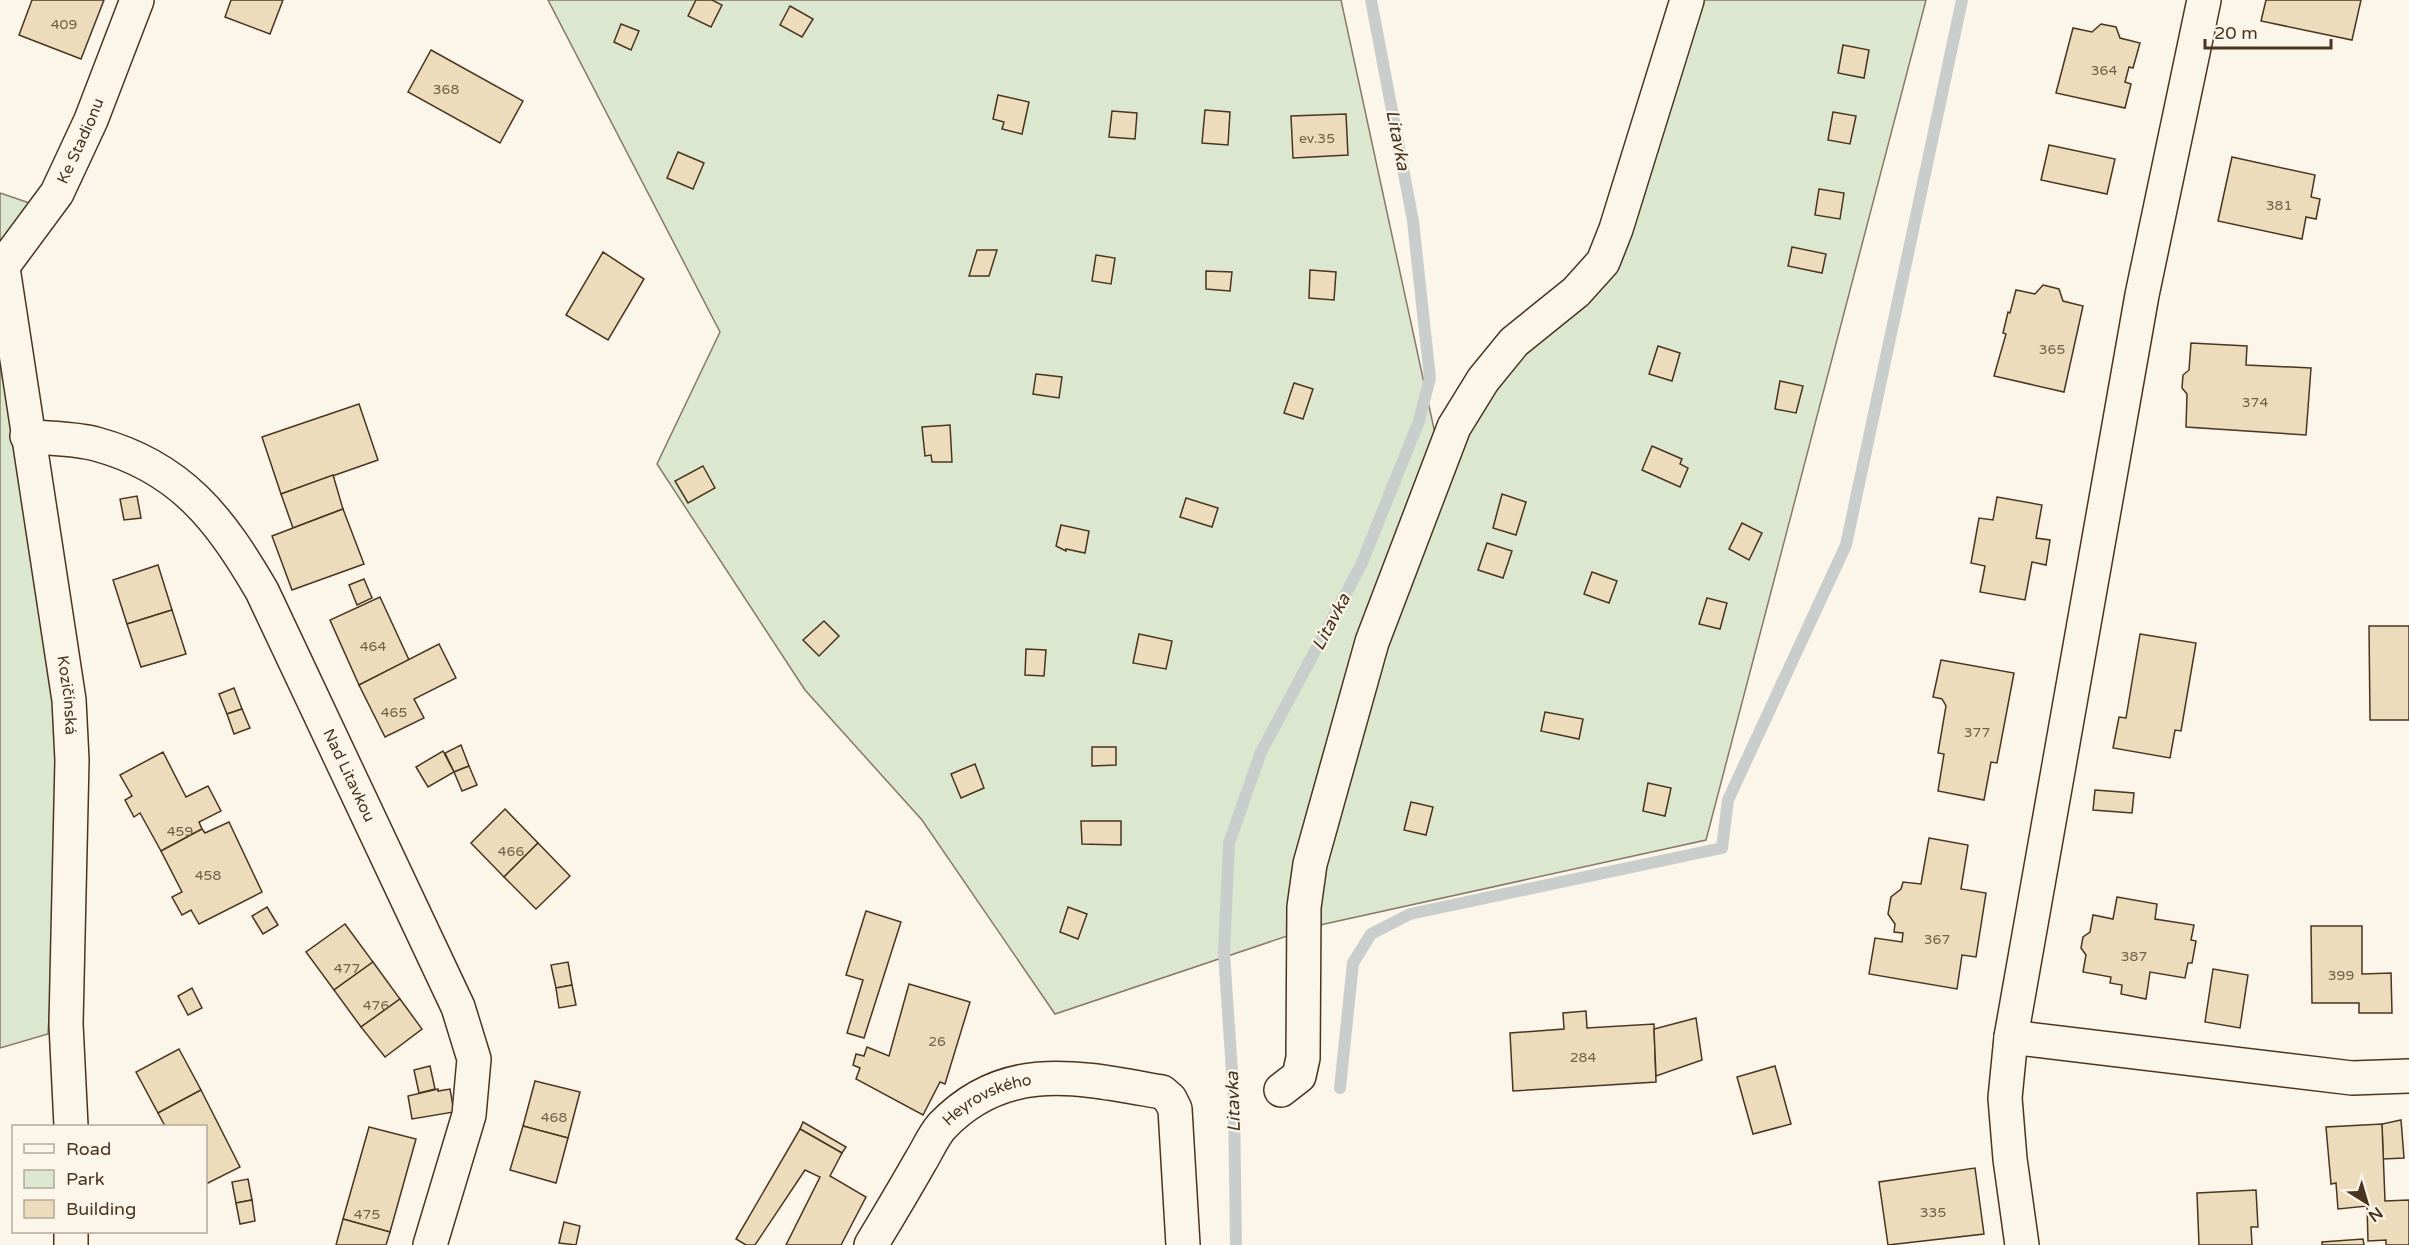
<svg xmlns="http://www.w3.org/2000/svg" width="2409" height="1245" viewBox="0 0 2409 1245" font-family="'Varela Round',sans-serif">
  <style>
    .green { fill: #dce7d0; stroke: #887966; stroke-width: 1.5 }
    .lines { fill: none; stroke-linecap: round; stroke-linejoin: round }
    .stream { stroke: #c9cecd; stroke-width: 12 }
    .building { fill: #ecdcbc; stroke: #4a3520; stroke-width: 1.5 }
    .minor-casing { stroke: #4a3520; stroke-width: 36 }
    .minor { stroke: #fbf6e9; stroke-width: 33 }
    .labels { text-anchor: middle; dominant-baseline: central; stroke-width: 4.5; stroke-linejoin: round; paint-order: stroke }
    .number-label { font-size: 14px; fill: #725f47 }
    .street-label { font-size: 16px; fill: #4a3520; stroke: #fbf6e9 }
    .water-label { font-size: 18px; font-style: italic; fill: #4a3520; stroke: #fbf6e9 }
  </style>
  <rect width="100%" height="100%" fill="#fbf6e9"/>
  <g class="green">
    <polygon points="548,0 1341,0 1434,429 1605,275 1693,0 1926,0 1706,840 1320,925 1055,1014 922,820 805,690 657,464 720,332"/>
    <polygon points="0,193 41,207 0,268"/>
    <polygon points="0,283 68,701 48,1034 0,1048"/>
  </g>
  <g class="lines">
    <g class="stream">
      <polyline points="1340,1088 1353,963 1371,934 1410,914 1722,848 1728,800 1846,545 1962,0"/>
      <polyline points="1236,1245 1234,1101 1224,953 1229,843 1261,752 1361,565 1419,421 1430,378 1413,221 1371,0"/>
    </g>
  </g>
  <g class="building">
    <polygon points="32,0 104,0 81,59 19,35"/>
    <polygon points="231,0 283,0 270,34 225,17"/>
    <polygon points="696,0 712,0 722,5 711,27 688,16"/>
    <polygon points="2266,0 2361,0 2352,40 2261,21"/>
    <polygon points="790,6 813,19 802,37 780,25"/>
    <polygon points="621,24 639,31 631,50 614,42"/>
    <polygon points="2101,24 2116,27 2120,38 2140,43 2133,68 2129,67 2125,82 2131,84 2125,108 2056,93 2073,28 2092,32"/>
    <polygon points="1843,45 1869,50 1864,78 1838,73"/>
    <polygon points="431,50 523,101 500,143 408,92"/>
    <polygon points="998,95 1029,102 1022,134 1002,129 1004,122 993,119"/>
    <polygon points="1205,110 1230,112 1228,145 1202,143"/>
    <polygon points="1112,111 1137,113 1135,139 1109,137"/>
    <polygon points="1833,112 1856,116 1850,144 1828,140"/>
    <polygon points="1346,114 1348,155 1293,158 1291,116"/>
    <polygon points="2049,145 2115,159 2107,194 2041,180"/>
    <polygon points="678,152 704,163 693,189 667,178"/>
    <polygon points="2232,157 2315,175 2311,197 2320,199 2316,219 2306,217 2302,239 2218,221"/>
    <polygon points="1819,189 1844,193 1840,219 1815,215"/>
    <polygon points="1792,247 1826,254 1822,273 1788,266"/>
    <polygon points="977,250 997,250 989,276 969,276"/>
    <polygon points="603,252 644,279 608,340 566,315"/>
    <polygon points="1096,255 1115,258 1111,284 1092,281"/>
    <polygon points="1310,270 1336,272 1334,300 1309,298"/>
    <polygon points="1206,271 1232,272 1230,291 1206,289"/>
    <polygon points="2043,285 2059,289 2063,301 2083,306 2064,392 1994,376 2006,334 2003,333 2008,312 2010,313 2016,290 2035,294"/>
    <polygon points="2191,343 2247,346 2246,365 2311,368 2306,435 2186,427 2187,394 2182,388 2183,375 2189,370"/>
    <polygon points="1658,346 1680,353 1672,381 1649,374"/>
    <polygon points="1036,374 1062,377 1059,398 1033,394"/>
    <polygon points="1780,381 1803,386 1796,413 1775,409"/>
    <polygon points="1294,383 1313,389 1303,419 1284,413"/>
    <polygon points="359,404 378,460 281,494 262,437"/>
    <polygon points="950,425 952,462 932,462 931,455 925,456 922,427"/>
    <polygon points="1652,446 1682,459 1680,464 1688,468 1680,487 1642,470"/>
    <polygon points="703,466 715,488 688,503 675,481"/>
    <polygon points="333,475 343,509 293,528 281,494"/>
    <polygon points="1502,494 1526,502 1516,535 1493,528"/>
    <polygon points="137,496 141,518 124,520 120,499"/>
    <polygon points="1997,497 2042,505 2036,538 2050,540 2046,565 2032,562 2025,600 1980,592 1985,566 1971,563 1979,518 1993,520"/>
    <polygon points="1186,498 1218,508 1212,527 1180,517"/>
    <polygon points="343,509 364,564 292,590 272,536"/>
    <polygon points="1742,523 1762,533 1749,560 1729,549"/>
    <polygon points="1061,525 1089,531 1085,553 1066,549 1066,551 1056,546"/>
    <polygon points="1487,543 1512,551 1503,578 1478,570"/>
    <polygon points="158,565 172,610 127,624 113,580"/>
    <polygon points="1592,572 1617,581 1609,603 1584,594"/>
    <polygon points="364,579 372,598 357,605 349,585"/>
    <polygon points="380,597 409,660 359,685 330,620"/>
    <polygon points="1707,598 1727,603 1720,629 1699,624"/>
    <polygon points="172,610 186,654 141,667 127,624"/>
    <polygon points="824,621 839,636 819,656 803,640"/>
    <polygon points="2369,626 2409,626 2409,720 2370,720"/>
    <polygon points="1139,634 1172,641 1166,669 1133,663"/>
    <polygon points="2140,634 2196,643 2181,731 2175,730 2170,758 2113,748 2119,717 2126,718"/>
    <polygon points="439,644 456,678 414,699 424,718 385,737 359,685"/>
    <polygon points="1026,649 1046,650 1044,676 1025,675"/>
    <polygon points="1941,660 2014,673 1997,763 1991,762 1984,800 1938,791 1944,754 1938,753 1946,706 1942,699 1933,697"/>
    <polygon points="234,688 242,709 227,714 219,694"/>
    <polygon points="242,709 250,728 234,734 227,714"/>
    <polygon points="1545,712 1583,719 1579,739 1541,731"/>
    <polygon points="461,745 469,766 454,772 445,753"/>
    <polygon points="1092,747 1116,747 1116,765 1092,766"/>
    <polygon points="443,751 454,772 428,787 416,767"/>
    <polygon points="163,752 186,797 208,786 221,811 199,822 202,829 161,851 140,813 134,817 125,800 132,796 120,775"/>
    <polygon points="975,764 984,788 961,798 951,774"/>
    <polygon points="469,766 477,785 462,791 454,772"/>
    <polygon points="1648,783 1671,788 1665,816 1643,811"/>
    <polygon points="2095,790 2134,793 2132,813 2093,810"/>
    <polygon points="1411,802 1433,807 1426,835 1404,830"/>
    <polygon points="505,809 538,843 504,877 471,843"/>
    <polygon points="1081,821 1121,821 1121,845 1082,844"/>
    <polygon points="229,822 262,892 199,924 191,910 182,915 172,897 182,892 161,851 202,829 205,833"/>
    <polygon points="1929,838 1968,845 1961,889 1986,893 1976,957 1962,955 1957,989 1869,974 1875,938 1902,942 1903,933 1894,932 1895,924 1888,914 1891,897 1901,889 1903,882 1921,884"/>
    <polygon points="538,843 570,876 536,909 504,877"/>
    <polygon points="2117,897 2157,904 2155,919 2194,925 2191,940 2196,941 2192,963 2188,963 2185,978 2150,972 2146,999 2121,994 2122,985 2110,983 2111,977 2083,972 2086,955 2081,948 2083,937 2090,932 2093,915 2113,919"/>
    <polygon points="267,907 278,925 263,934 252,916"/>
    <polygon points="1068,907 1087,914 1078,939 1060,932"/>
    <polygon points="866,911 901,922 864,1038 847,1033 863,980 846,975"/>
    <polygon points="345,924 373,962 334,990 306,952"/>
    <polygon points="2311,926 2362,926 2362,974 2391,973 2392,1013 2359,1013 2359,1003 2312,1003"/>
    <polygon points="373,962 400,999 361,1027 334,990"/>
    <polygon points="568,962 572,985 556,988 551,965"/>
    <polygon points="2213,969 2248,975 2240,1028 2205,1022"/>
    <polygon points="909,984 970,1002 945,1084 940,1082 923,1115 856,1079 860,1068 853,1065 856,1054 864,1056 867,1047 889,1056"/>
    <polygon points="572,985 576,1005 559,1008 556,988"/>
    <polygon points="192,988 202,1008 188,1015 178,996"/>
    <polygon points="400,999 422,1029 385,1057 361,1027"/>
    <polygon points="1586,1011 1587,1028 1654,1024 1656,1082 1513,1091 1510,1033 1564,1029 1563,1013"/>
    <polygon points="1696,1018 1702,1060 1656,1076 1654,1029"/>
    <polygon points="179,1049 201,1090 158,1113 136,1072"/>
    <polygon points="430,1066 435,1089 419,1093 414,1070"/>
    <polygon points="1775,1066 1791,1124 1753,1134 1737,1077"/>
    <polygon points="535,1081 580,1092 568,1138 523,1126"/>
    <polygon points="438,1089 438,1091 450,1089 454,1112 412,1119 408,1096"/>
    <polygon points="201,1090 240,1167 206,1184 206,1126 165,1126 158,1113"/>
    <polygon points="2401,1120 2404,1158 2383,1159 2382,1124"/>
    <polygon points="803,1122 846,1147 842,1153 800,1129"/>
    <polygon points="2382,1124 2385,1201 2409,1200 2409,1245 2386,1245 2386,1240 2368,1241 2367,1206 2338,1209 2336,1183 2331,1184 2326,1127"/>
    <polygon points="523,1126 568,1138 556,1183 510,1170"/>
    <polygon points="369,1127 416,1139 390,1232 343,1219"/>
    <polygon points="800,1129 842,1153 830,1176 866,1197 841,1245 786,1245 820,1177 805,1170 755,1245 746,1245 736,1239"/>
    <polygon points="1975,1168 1984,1234 1888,1245 1879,1182"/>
    <polygon points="248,1179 252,1200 236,1203 232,1182"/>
    <polygon points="2256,1190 2258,1227 2251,1227 2252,1245 2199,1245 2197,1193"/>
    <polygon points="252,1200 255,1221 240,1224 236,1203"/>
    <polygon points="343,1219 390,1232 386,1245 336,1245"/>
    <polygon points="564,1222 580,1226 576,1245 559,1243"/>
    <polygon points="2363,1239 2364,1245 2322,1245 2322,1242"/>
  </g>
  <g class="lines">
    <defs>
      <g id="minor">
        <path id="s1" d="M3,268l66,432 3,60 -6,264 5,102"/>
        <path id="s2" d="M0,270l57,-77 34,-73 46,-120"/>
        <path id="s3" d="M27,436c22,3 47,2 69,8 85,23 124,75 166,147l196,416 16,52 -5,56 -39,130"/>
        <polyline points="2011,1037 2352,1078 2409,1076"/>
        <polyline points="1281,1090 1299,1076 1303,1058 1304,907 1310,864 1372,642 1454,427 1483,380 1514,342 1576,292 1603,262 1616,229 1687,0"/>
        <polyline points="71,1245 71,1232"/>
        <path id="s4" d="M871,1245c17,-28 33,-55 49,-83 7,-11 13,-26 22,-36 64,-67 139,-48 220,-34l8,7 5,10 8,136"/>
        <polyline points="2022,1245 2010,1159 2005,1098 2011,1037 2142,295 2204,0"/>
      </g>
    </defs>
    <use href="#minor" class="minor-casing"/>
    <use href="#minor" class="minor"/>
  </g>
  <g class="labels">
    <g class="number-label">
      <text x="64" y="24">409</text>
      <text x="2104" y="70">364</text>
      <text x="446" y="89">368</text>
      <text x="1317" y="138">ev.35</text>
      <text x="2279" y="205">381</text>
      <text x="2052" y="349">365</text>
      <text x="2255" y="402">374</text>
      <text x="373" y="646">464</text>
      <text x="394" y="712">465</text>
      <text x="1977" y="732">377</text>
      <text x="180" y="831">459</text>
      <text x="511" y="851">466</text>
      <text x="208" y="875">458</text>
      <text x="1937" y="939">367</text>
      <text x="2134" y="956">387</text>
      <text x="347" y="968">477</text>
      <text x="2341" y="975">399</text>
      <text x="376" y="1005">476</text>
      <text x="937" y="1041">26</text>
      <text x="1583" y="1057">284</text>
      <text x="554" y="1117">468</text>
      <text x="1933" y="1212">335</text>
      <text x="367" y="1214">475</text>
    </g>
    <g class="street-label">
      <text stroke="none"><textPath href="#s2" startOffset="153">Ke Stadionu</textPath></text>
      <text stroke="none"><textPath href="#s1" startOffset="432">Kozičínská</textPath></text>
      <text stroke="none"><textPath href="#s3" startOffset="502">Nad Litavkou</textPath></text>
      <text stroke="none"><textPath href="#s4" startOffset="192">Heyrovského</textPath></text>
    </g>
    <g class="water-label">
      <text transform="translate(1398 140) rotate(79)">Litavka</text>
      <text transform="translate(1331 622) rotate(-62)">Litavka</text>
      <text transform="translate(1233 1102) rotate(-92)">Litavka</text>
    </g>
  </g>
  <rect x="12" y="1125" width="195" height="108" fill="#fbf6e9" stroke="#b4a999" stroke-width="1.5"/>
  <rect x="24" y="1144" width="30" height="9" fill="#fbf6e9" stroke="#b4a999" stroke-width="1.5"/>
  <text x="66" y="1155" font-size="18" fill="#4a3520">Road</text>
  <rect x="24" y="1170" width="30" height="18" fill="#dce7d0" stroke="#b4a999" stroke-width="1.5"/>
  <text x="66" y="1185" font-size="18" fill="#4a3520">Park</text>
  <rect x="24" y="1200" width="30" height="18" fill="#ecdcbc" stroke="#b4a999" stroke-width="1.5"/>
  <text x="66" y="1215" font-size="18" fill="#4a3520">Building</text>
  <g transform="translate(2367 1203) rotate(143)" stroke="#fbf6e9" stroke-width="4.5" paint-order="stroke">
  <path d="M0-4.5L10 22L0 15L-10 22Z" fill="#4a3520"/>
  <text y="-9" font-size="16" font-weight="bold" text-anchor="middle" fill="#4a3520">N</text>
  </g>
  <path d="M2205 39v9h126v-9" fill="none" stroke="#4a3520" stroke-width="3"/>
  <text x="2214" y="39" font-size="18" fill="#4a3520" stroke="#fbf6e9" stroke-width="4.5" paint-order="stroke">20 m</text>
</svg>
